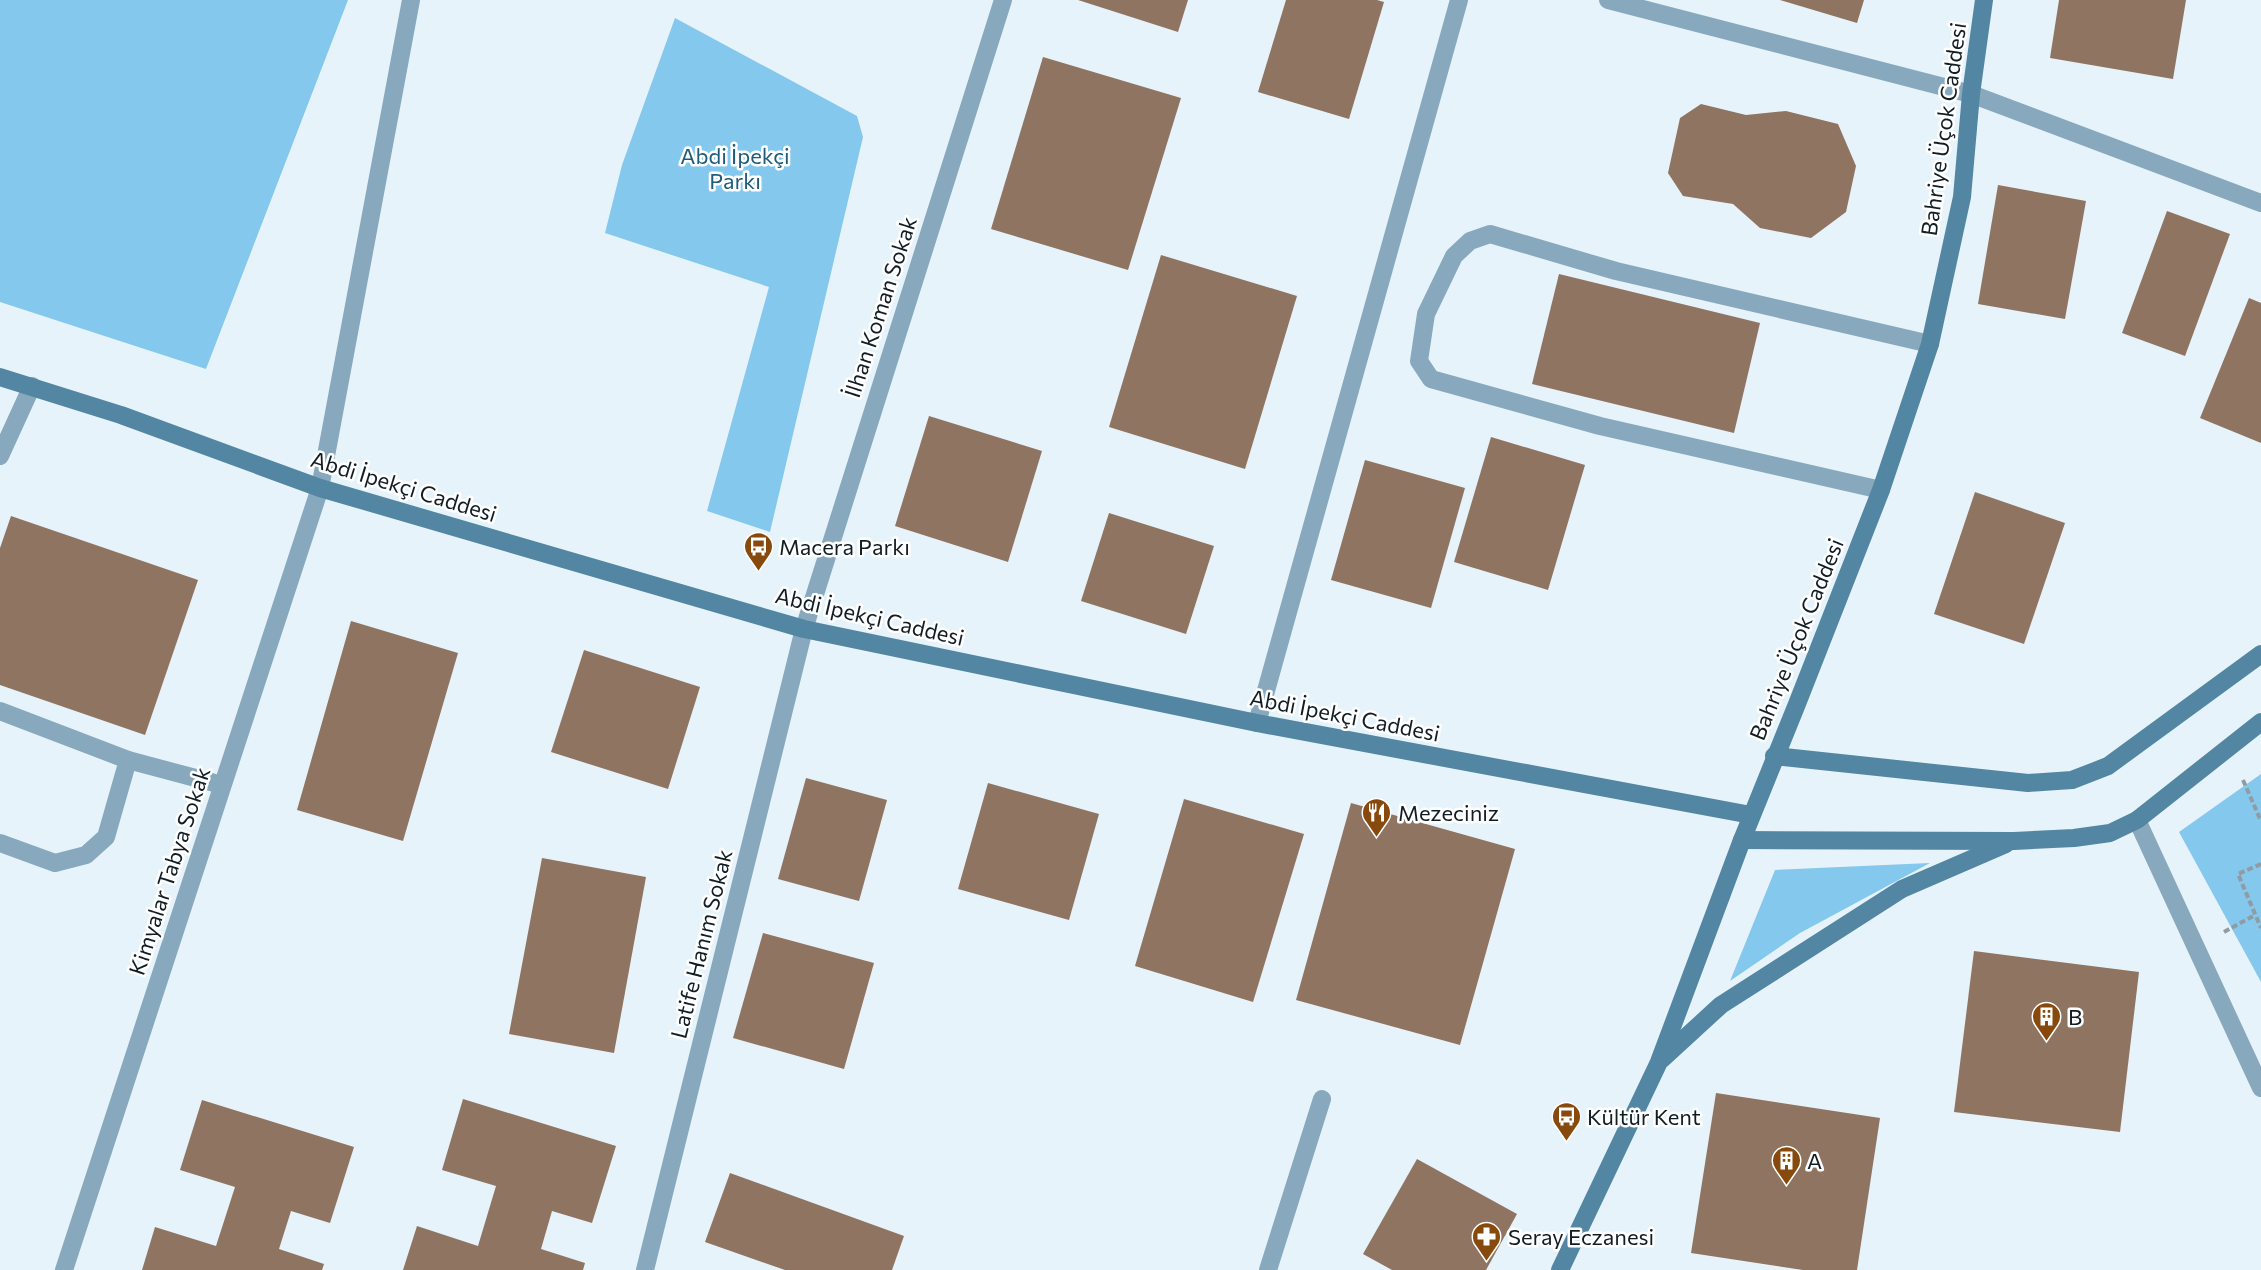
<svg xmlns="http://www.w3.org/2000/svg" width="2261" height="1270" viewBox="0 0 2261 1270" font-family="Commissioner,sans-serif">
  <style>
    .green { fill: #85c8ed }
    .building { fill: #8f7461 }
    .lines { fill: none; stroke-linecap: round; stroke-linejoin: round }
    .path { stroke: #8f9ca3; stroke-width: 4; stroke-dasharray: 6 3; stroke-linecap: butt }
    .service { stroke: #88a9bd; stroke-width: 18 }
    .minor { stroke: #88a9bd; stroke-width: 18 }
    .secondary { stroke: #5386a2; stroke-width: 18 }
    .labels { text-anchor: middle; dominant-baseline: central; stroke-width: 5; stroke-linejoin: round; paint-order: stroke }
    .street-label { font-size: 22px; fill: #111d24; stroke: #fff }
    .park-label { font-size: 22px; fill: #1c5b79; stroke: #fff }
    .poi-label { font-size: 22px; fill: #111d24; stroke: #fff; text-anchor: start }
  </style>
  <rect width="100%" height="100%" fill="#e6f3fb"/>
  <g class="green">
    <polygon points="0,0 348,0 206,369 0,302"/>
    <polygon points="675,18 857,116 863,137 770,532 707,511 769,287 605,233 622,165"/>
    <polygon points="2261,774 2261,982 2179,832"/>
    <polygon points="1930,863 1800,933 1730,981 1775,870"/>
  </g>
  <g class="building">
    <polygon points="1078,0 1188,0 1178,32"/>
    <polygon points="1286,0 1377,0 1384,2 1349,119 1258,92"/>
    <polygon points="1780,0 1864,0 1857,23"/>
    <polygon points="2059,0 2186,0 2173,79 2050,58"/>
    <polygon points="1043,57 1181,98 1128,270 991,229"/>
    <polygon points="1701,104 1746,115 1786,111 1838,124 1856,166 1846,212 1811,238 1760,228 1733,204 1683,196 1668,173 1680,118"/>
    <polygon points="1998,185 2086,201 2065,319 1978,304"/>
    <polygon points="2167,211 2230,234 2185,356 2122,333"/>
    <polygon points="1161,255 1297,296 1245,469 1109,427"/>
    <polygon points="1559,274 1760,323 1734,433 1532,384"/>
    <polygon points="2249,298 2261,303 2261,443 2200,418"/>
    <polygon points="929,416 1042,451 1008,562 895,526"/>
    <polygon points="1491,437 1585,465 1548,590 1454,562"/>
    <polygon points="1365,460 1465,488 1431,608 1331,580"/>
    <polygon points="1975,492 2065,523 2024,644 1934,614"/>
    <polygon points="1109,513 1214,546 1186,634 1081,601"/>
    <polygon points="11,516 198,580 145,735 0,685 0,548"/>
    <polygon points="351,621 458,653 403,841 297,810"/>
    <polygon points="584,650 700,687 668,789 551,752"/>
    <polygon points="806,778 887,800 859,901 778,879"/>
    <polygon points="988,783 1099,814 1069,920 958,889"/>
    <polygon points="1184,799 1304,834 1253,1002 1135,966"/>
    <polygon points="1351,803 1515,849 1460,1045 1296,1000"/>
    <polygon points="542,858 646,877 614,1053 509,1034"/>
    <polygon points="763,933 874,963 844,1069 733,1038"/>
    <polygon points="1974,951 2139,972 2120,1132 1954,1112"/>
    <polygon points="1716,1093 1880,1118 1857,1270 1803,1270 1691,1253"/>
    <polygon points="463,1099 616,1146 592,1223 552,1211 541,1249 585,1263 583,1270 403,1270 417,1226 478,1246 496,1186 442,1170"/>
    <polygon points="202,1100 354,1147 330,1223 291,1211 279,1249 324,1264 322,1270 142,1270 155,1227 216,1246 235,1187 180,1170"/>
    <polygon points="1417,1159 1517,1214 1486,1270 1392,1270 1363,1254"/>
    <polygon points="730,1173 904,1236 892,1270 785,1270 705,1242"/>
  </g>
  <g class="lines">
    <g class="path">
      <polyline points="2243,780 2261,821"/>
      <polyline points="2261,864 2238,874 2261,928"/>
      <polyline points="2224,932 2255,915"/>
    </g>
    <g class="service">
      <polyline points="1881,490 1600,426 1431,379 1419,361 1426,314 1454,256 1470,241 1490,234 1616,271 1930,344"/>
      <polyline points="0,711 128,760 222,785"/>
      <polyline points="0,843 55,863 86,855 106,837 128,760"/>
      <polyline points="1268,1270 1322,1099"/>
    </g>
    <g class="minor">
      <polyline points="1608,0 1971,94 2261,203"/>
      <polyline points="0,456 32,386"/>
      <polyline points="1257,723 1459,0"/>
      <polyline points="2137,820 2261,1088"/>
      <polyline points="64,1270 320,488 411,0"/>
      <polyline points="645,1270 804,629 1003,0"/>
    </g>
    <g class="secondary">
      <polyline points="0,377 121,415 320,488 804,629 1257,723 1751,815"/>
      <polyline points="1774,756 2028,783 2072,780 2108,766 2261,654"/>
      <polyline points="1742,840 2014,841 2074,838 2110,833 2137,820 2261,722"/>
      <polyline points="1662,1059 1721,1005 1902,889 2006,844"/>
      <polyline points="1560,1270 1659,1062 1742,840 1797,704 1881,490 1930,344 1962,197 1971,94 1984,0"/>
    </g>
  </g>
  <defs>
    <symbol id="bus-pin" viewBox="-11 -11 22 30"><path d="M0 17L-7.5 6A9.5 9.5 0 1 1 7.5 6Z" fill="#87490c" stroke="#fff"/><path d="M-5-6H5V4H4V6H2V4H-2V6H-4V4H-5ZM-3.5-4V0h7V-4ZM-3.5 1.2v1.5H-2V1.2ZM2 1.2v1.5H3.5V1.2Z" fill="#fff"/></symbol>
    <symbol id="restaurant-pin" viewBox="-11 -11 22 30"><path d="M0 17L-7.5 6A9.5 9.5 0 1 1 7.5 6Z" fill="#87490c" stroke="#fff"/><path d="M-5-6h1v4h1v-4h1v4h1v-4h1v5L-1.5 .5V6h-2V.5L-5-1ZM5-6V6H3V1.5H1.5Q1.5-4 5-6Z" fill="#fff"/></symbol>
    <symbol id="building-pin" viewBox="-11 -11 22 30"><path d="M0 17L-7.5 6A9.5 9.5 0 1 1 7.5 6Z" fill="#87490c" stroke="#fff"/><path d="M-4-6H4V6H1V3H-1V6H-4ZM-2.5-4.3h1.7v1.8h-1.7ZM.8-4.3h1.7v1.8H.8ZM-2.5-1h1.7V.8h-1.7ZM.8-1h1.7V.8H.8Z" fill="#fff"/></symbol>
    <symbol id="pharmacy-pin" viewBox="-11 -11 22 30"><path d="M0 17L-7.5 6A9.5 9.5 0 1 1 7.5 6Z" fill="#87490c" stroke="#fff"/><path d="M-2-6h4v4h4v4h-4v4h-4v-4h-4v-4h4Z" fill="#fff"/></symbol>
  </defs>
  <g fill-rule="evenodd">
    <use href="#bus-pin" x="742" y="530" width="33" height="45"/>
    <use href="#restaurant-pin" x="1360" y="796" width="33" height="45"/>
    <use href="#building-pin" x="2030" y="1000" width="33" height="45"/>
    <use href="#bus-pin" x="1550" y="1100" width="33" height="45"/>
    <use href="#building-pin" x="1770" y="1144" width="33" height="45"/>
    <use href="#pharmacy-pin" x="1470" y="1220" width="33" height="45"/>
  </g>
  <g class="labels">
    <g class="street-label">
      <text transform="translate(1943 129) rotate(-82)">Bahriye Üçok Caddesi</text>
      <text transform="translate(880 307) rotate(-72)">İlhan Koman Sokak</text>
      <text transform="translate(404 486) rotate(17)">Abdi İpekçi Caddesi</text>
      <text transform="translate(870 616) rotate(13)">Abdi İpekçi Caddesi</text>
      <text transform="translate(1796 639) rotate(-68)">Bahriye Üçok Caddesi</text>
      <text transform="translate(1345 715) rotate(11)">Abdi İpekçi Caddesi</text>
      <text transform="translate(169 871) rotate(-72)">Kimyalar Tabya Sokak</text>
      <text transform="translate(701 944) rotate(-76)">Latife Hanım Sokak</text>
    </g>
    <g class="park-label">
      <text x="735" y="155">Abdi İpekçi<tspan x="735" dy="25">Parkı</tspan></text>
    </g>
    <g class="poi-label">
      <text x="779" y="546">Macera Parkı</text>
      <text x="1398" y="812">Mezeciniz</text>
      <text x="2068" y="1016">B</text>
      <text x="1587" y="1116">Kültür Kent</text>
      <text x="1807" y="1160">A</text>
      <text x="1508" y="1236">Seray Eczanesi</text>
    </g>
  </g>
</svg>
